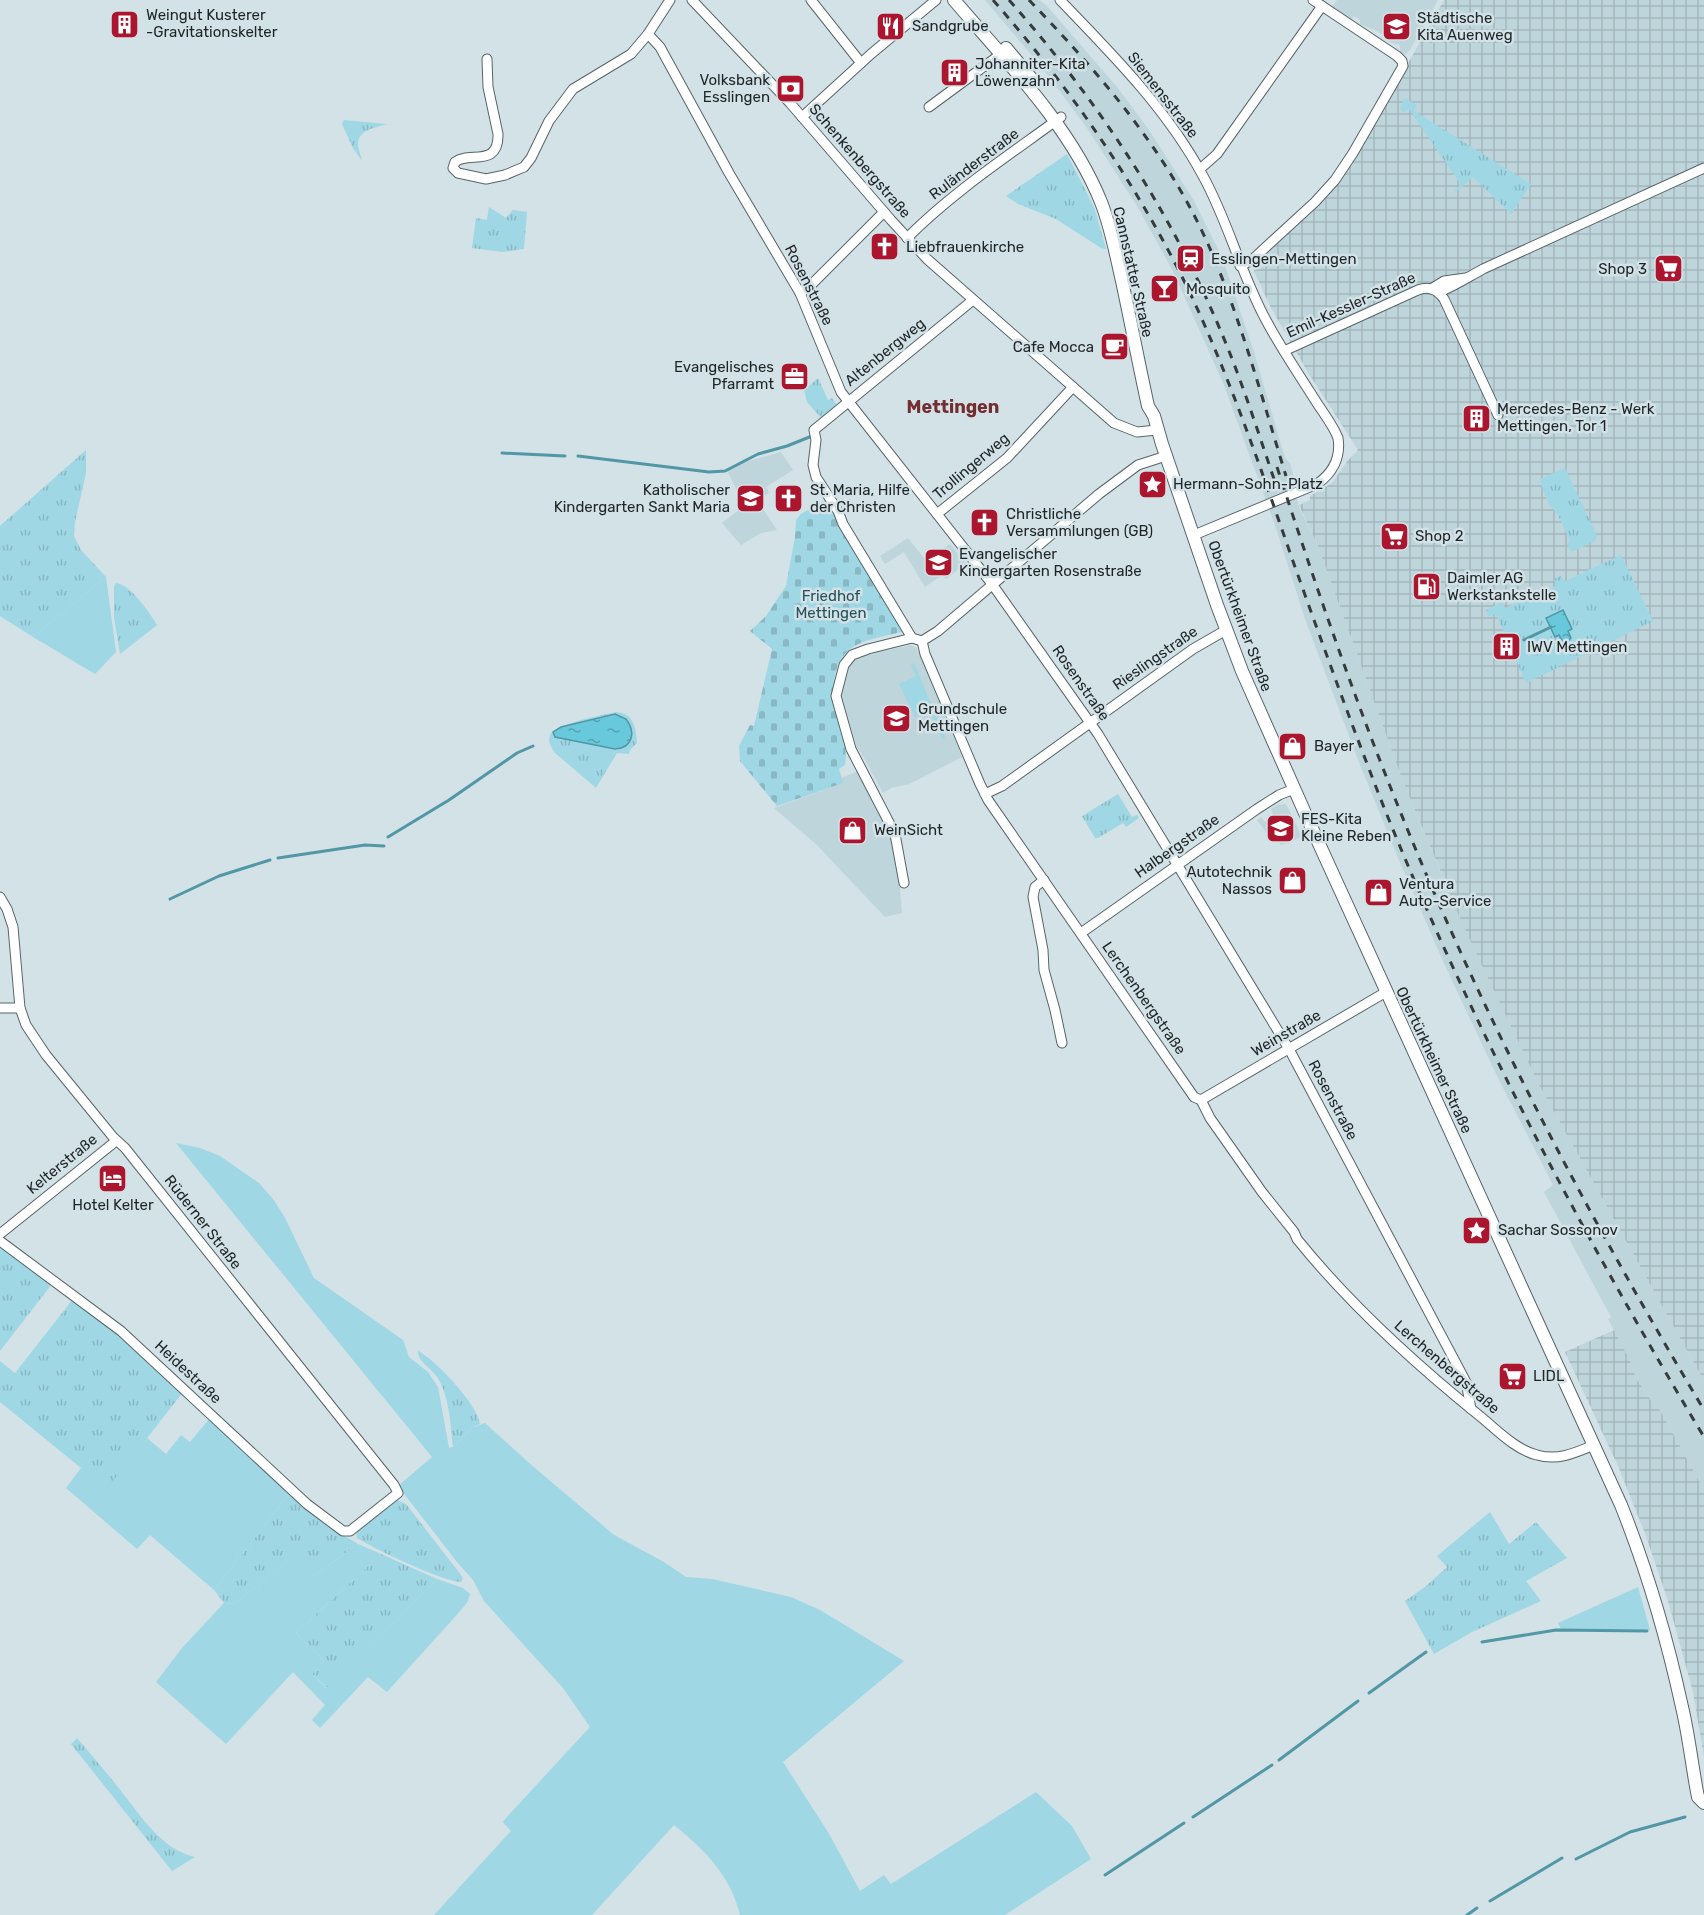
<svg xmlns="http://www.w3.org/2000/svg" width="1704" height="1915" viewBox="0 0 1704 1915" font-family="Rubik,sans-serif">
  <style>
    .built { fill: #bed5db }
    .industrial { fill: url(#industrial-grid) }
    .grass { fill: url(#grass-tufts) }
    .cemetery { fill: url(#cemetery-stones) }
    .garden { fill: #9fd7e4 }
    .water { fill: url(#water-ripples); stroke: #5297a5; stroke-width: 1.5 }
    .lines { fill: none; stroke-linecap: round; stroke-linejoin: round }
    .stream { stroke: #5297a5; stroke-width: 3 }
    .minor-casing { stroke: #576568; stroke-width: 11 }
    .major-casing { stroke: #576568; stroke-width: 14 }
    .minor { stroke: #fff; stroke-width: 9 }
    .major { stroke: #fff; stroke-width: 12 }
    .rail { stroke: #353b3d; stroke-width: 3; stroke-dasharray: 8 8; stroke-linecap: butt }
    .labels { text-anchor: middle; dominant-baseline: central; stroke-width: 5; stroke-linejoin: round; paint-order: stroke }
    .poi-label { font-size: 15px; fill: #1f2426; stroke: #d2e2e6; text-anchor: start }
    .street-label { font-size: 15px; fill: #1f2426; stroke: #d2e2e6 }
    .park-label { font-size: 15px; fill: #26515a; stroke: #d2e2e6 }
    .quarter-label { font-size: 18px; font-weight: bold; fill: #742d30; stroke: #d2e2e6 }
  </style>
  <defs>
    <pattern id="industrial-grid" width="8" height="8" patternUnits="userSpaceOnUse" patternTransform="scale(1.5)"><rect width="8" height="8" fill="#bed5db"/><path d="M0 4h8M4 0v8" fill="none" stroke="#a3b7bc"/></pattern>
    <pattern id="grass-tufts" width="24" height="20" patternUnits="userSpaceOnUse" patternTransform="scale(1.5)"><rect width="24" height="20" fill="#9fd7e4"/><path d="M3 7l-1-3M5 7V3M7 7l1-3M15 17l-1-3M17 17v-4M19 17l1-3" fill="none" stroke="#88b8c3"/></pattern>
    <pattern id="cemetery-stones" width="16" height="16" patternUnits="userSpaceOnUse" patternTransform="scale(1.5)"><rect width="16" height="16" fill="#9fd7e4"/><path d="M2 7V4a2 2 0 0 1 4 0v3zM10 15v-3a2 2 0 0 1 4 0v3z" fill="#88b8c3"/></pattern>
    <pattern id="water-ripples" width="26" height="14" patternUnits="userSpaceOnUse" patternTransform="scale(1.5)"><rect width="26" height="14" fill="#68c8dc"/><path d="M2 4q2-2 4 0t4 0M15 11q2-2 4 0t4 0" fill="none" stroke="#55a2b2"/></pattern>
  </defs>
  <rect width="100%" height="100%" fill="#d2e2e6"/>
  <g class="built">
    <polygon points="985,0 1039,0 1047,6 1117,87 1149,130 1193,199 1222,257 1254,352 1285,458 1290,463 1295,481 1293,488 1300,509 1318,546 1402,779 1448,890 1538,1083 1704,1381 1704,1490 1660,1410 1656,1408 1636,1378 1631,1363 1608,1319 1611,1317 1544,1192 1553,1185 1498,1078 1447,970 1401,865 1360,765 1305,619 1276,528 1224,385 1173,271 1137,206 1087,128 1040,65"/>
    <polygon points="1337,0 1438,0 1410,50 1405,55 1400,52 1400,45 1390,42 1388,38 1377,31 1360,24 1360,20 1354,16 1352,19 1332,7"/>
    <polygon points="781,452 793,470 766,487 769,493 757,500 777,530 761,533 741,545 722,523 745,505 727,471 739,464"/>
    <polygon points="908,538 927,562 950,544 966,563 946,579 942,575 925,587 904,552 885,564 880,556"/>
    <polygon points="911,645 917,649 962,757 909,784 891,788 883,793 860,751 857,748 841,694 848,668 855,659 872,653"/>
    <polygon points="858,771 882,816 892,841 898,866 902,913 885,917 817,845 774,808 843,783 841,778"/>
    <polygon points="1285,804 1287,806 1302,837 1281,845 1273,833 1269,836 1257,820 1261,817 1265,822 1274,816 1271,809 1277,805"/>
  </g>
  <g class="industrial">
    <polygon points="1444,0 1704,0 1704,1381 1538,1083 1463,925 1402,779 1318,546 1299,505 1310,500 1310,496 1332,483 1348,460 1358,450 1309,374 1271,308 1254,271 1257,264 1272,247 1339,181 1349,167"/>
    <polygon points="1614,1330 1631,1363 1636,1378 1656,1408 1660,1410 1704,1490 1704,1757 1693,1692 1668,1601 1646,1536 1618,1466 1565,1352"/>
  </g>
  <g class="grass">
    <polygon points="1404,98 1417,105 1414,111 1531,184 1511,214 1473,177 1456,192 1455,189 1461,185 1409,109 1403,112 1400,108"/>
    <path d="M344,120l43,4c-11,4 -30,5 -29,22 1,5 3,10 4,15l-9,-13 -11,-24z"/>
    <polygon points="1067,154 1094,207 1106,249 1101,248 1056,219 1018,204 1006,196"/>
    <polygon points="489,207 506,218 513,210 527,212 524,249 502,252 472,248 476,218 487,220"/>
    <polygon points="818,378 828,400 832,398 838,407 822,419 807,402 804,390"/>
    <polygon points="86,450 86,473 75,522 74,536 81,550 106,577 33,637 0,616 0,526"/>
    <polygon points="1565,468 1597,536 1595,541 1571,552 1567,544 1570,541 1558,515 1549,505 1540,482 1540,479"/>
    <polygon points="1621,555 1653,621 1526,683 1496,614 1488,617 1486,610 1502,602 1505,608 1556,586 1554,579 1561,576 1565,581"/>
    <path d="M116,583c15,2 33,29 41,42l-37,29 -6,-37v-31z"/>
    <path d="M616,712c18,1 20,16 21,31l-7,7 -1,4 -12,-1 -21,35 -41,-35c-3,-5 -8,-11 -5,-18 4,-11 53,-20 66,-23z"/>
    <polygon points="1118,794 1132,817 1137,815 1139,818 1126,827 1123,823 1098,838 1095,838 1082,816"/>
    <polygon points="0,1248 12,1254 52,1284 0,1351"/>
    <polygon points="73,1299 118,1334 183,1392 105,1492 81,1468 0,1402 0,1361 15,1373"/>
    <path d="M418,1351c17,8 60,54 62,73l-8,4 -19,19c-3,-23 -3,-50 -16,-70 -6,-9 -20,-16 -19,-26z"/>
    <polygon points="290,1493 330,1527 358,1544 314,1576 293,1556 235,1604 224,1603 214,1590"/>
    <path d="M397,1500l9,4 52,67 5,7 -2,4c-20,-1 -86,-33 -104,-44l-1,-7z"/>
    <polygon points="1490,1512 1509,1544 1536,1522 1567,1558 1526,1581 1541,1601 1472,1632 1434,1654 1405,1601 1425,1587 1447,1567 1437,1556"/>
    <polygon points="381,1554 437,1579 392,1625 327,1688 312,1674 324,1661 296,1633"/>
    <path d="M77,1738c15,18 30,35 44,53 21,26 40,58 74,66l-23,14 -101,-127z"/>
  </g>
  <path class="cemetery" d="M825,500l80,131c-36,10 -66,8 -71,52 -1,16 -3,15 2,32 5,16 12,32 9,50l-6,4 4,14 -66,23 -37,-45 -1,-15 11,-21 4,1 18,-77 -22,-18 16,-15 20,-30 9,-49 1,-17 5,-6z"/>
  <g class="garden">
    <polygon points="106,577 116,652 95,674 33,637"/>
    <polygon points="914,663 945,738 942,739 931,711 915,717 899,684 916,676 911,665"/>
    <path d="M176,1143l24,5 20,8 39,27 14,16 11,17 30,62 89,62 6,17 19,15 10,15 11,61 4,-1 19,-19 13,-5 43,39 86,73 50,27 22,15 26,2 79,18 29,13 84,51 -121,101 45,70 32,59 24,-16 7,9 145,-92 36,34 19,33 -86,56h-265c-9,-39 -36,-66 -66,-90l-82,90h-158l77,-84 -8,-9 3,-4 84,-91 -27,-39 -79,-87 -11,-21 -16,-18 -59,-76 34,-29z"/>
    <polygon points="210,1418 290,1493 214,1590 150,1535 137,1549 66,1488 81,1468 105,1491 147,1438 166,1454 181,1435 190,1442"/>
    <polygon points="358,1544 381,1554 296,1633 324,1661 312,1674 326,1688 392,1625 437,1579 463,1588 470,1594 468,1601 462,1609 387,1692 368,1677 320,1728 312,1720 325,1705 293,1672 226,1744 156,1682 182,1648 224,1603 235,1604 294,1555 314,1576"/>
    <polygon points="1638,1587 1650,1630 1561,1629 1558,1623"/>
  </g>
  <g class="water">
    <polygon points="1563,610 1572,629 1568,631 1571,638 1567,643 1563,642 1559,635 1555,637 1546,618"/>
    <path d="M615,714l11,5c10,13 7,29 -11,30l-60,-12 -2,-5 8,-5z"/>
  </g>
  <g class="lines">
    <g class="stream">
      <polyline points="502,453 565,456"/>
      <polyline points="578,456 709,472 725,471 758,454 787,446 812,436"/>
      <polyline points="1524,640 1551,627"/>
      <polyline points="388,837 449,800 517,753 533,746"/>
      <polyline points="278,858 365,845 384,846"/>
      <polyline points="170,899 219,876 270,860"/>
      <polyline points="1482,1642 1556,1630 1647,1631"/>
      <polyline points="1369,1693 1426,1652"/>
      <polyline points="1279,1760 1358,1701"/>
      <polyline points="1193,1817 1272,1765"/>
      <polyline points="1576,1859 1630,1832 1685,1817"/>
      <polyline points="1105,1875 1184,1823"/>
      <polyline points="1490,1901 1562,1858"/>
      <polyline points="1467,1915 1477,1908"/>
    </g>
    <defs>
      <g id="minor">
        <polyline points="692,0 790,103 891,220 927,259 1114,423 1137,432 1157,430"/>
        <polyline points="811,0 861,63"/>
        <path d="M1060,0c52,54 107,109 143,176 26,47 38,99 64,146 15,28 33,54 50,81 7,11 16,22 21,35 3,19 -5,35 -21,46l-123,51"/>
        <polyline points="648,34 660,47 729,173 800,293 841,392 992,584 1098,734 1289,1049 1466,1382 1471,1409"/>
        <path d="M487,59l1,28 10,47c1,34 -29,17 -43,28l-2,6 5,5 28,6 19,-4 19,-8 7,-9 18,-37 24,-32 58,-35 17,-20 22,-34"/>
        <polyline points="929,107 1005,51"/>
        <polyline points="802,117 871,54 936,0"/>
        <polyline points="1200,169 1217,154 1322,6"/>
        <path d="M907,238c47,-47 101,-82 154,-121"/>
        <polyline points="1240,266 1252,260 1267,246 1315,202 1335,180 1353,153 1403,66 1402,61 1397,56 1313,0"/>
        <polyline points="1431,289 1444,281 1466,278"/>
        <path d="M1439,292c16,-6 29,-15 44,-23l221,-101"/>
        <polyline points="800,293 811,285 884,212"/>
        <path d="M1284,351l134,-61c11,-4 19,-1 26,9l54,116"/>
        <polyline points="937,514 1007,458 1073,387"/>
        <polyline points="922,641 925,654 980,784 988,800 1194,1097 1201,1100"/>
        <polyline points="922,641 912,638 843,524 838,511 816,477 813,465 816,440 814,430 973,300"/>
        <polyline points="922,641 938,631 1099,494 1138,465 1166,456"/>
        <polyline points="985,794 1002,786 1193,649 1226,630"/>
        <polyline points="1044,880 1035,887 1033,897 1043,950 1044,970 1055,1010 1062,1043"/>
        <polyline points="904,883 895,834 851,749 836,696 844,665 852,655 868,649 912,638"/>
        <polyline points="0,897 7,909 13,927 20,1008 26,1025 46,1055 113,1137 125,1148 394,1485 398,1493 350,1531 343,1531 307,1504 121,1331 0,1241"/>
        <polyline points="1081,933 1257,809 1279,795 1294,789"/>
        <polyline points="0,1008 20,1008"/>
        <path d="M1201,1100l9,18 52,74 32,40 3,7c54,67 117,124 184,178 16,13 35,33 56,38 21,6 38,-2 57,-10"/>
        <polyline points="1201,1100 1386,992"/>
        <polyline points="0,1234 116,1141"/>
      </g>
      <g id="major">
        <path d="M954,0c52,61 117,127 147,202 10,25 15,53 21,79 9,42 17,84 26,125l6,10 8,28 55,161 25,66 63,142 316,692c26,65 46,133 61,202 7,29 10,60 16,90l6,6"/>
        <polyline points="1006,48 1031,78"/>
      </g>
    </defs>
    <use href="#minor" class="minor-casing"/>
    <use href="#major" class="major-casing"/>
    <use href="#minor" class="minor"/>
    <use href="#major" class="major"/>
    <g class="rail">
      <path d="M993,0c78,89 146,187 198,295 41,88 72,180 104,272 29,81 58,162 90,243 88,218 198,426 319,627"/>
      <path d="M1009,0c85,96 156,202 207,320 23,52 40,106 58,159"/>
      <path d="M1029,0c70,73 137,150 179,244 33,75 54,154 78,232"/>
      <path d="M1277,467c37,114 76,228 121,339 84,210 190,410 306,604"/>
    </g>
  </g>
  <defs>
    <symbol id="building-square" viewBox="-11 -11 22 22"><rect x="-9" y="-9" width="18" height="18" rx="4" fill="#ab162e" stroke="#d2e2e6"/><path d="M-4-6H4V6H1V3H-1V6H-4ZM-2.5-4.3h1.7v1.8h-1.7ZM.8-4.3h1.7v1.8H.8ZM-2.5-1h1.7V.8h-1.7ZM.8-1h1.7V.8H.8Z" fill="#fff"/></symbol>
    <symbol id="restaurant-square" viewBox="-11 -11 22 22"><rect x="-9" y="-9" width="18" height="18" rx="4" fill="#ab162e" stroke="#d2e2e6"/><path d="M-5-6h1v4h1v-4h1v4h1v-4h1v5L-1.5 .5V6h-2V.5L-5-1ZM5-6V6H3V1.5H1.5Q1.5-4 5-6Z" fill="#fff"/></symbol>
    <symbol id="school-square" viewBox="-11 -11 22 22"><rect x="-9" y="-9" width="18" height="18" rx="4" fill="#ab162e" stroke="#d2e2e6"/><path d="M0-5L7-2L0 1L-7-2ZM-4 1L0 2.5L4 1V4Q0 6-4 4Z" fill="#fff"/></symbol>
    <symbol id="bank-square" viewBox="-11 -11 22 22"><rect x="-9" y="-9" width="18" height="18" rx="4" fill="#ab162e" stroke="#d2e2e6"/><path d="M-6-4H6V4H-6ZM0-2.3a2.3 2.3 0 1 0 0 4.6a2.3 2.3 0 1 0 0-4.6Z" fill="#fff"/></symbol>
    <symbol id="church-square" viewBox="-11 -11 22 22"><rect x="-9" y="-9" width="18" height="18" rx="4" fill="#ab162e" stroke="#d2e2e6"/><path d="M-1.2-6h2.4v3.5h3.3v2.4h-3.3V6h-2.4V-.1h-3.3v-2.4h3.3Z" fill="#fff"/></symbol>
    <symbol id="station-square" viewBox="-11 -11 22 22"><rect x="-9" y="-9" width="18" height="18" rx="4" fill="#ab162e" stroke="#d2e2e6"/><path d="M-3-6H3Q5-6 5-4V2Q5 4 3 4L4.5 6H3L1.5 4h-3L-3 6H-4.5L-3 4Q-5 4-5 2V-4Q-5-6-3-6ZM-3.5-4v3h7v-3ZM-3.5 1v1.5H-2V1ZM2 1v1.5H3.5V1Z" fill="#fff"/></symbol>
    <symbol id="supermarket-square" viewBox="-11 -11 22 22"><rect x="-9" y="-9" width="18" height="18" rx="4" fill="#ab162e" stroke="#d2e2e6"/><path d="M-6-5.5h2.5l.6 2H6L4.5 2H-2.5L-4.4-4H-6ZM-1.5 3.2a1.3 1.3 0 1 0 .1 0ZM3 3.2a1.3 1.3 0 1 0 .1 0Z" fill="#fff"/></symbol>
    <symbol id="bar-square" viewBox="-11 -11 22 22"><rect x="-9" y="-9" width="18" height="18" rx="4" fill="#ab162e" stroke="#d2e2e6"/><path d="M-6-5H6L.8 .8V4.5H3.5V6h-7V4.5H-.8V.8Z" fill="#fff"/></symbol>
    <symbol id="cafe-square" viewBox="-11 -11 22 22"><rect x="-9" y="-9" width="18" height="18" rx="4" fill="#ab162e" stroke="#d2e2e6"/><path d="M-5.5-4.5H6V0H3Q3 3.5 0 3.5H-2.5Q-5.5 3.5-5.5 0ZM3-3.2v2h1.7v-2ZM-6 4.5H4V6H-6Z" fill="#fff"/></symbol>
    <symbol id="office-square" viewBox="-11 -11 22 22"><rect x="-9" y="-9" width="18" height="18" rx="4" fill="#ab162e" stroke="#d2e2e6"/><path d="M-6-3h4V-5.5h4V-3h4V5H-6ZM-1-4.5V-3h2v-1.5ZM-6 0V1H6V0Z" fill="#fff"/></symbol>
    <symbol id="sight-square" viewBox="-11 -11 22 22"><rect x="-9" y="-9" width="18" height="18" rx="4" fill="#ab162e" stroke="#d2e2e6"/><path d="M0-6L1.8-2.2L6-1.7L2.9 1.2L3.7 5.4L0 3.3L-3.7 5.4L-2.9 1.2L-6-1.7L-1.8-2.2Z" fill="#fff"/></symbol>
    <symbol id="fuel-square" viewBox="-11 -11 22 22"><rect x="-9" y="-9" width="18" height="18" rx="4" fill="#ab162e" stroke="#d2e2e6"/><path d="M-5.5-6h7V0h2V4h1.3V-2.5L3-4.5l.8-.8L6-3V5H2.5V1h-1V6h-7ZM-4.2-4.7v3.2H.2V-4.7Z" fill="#fff"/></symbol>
    <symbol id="shop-square" viewBox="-11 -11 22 22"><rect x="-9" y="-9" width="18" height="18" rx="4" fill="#ab162e" stroke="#d2e2e6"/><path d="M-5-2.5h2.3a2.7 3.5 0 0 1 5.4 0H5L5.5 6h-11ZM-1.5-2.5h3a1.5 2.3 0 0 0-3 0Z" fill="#fff"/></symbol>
    <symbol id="hotel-square" viewBox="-11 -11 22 22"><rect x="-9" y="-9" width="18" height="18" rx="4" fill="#ab162e" stroke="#d2e2e6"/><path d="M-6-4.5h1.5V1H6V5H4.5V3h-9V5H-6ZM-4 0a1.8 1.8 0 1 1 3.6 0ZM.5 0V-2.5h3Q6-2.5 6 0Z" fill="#fff"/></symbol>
  </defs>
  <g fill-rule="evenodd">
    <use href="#building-square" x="108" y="8" width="33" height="33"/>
    <use href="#restaurant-square" x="874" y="10" width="33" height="33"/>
    <use href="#school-square" x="1380" y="10" width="33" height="33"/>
    <use href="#building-square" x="938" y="56" width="33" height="33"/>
    <use href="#bank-square" x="774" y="72" width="33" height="33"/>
    <use href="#church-square" x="868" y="230" width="33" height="33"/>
    <use href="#station-square" x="1174" y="242" width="33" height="33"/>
    <use href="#supermarket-square" x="1652" y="252" width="33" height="33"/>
    <use href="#bar-square" x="1148" y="272" width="33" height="33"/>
    <use href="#cafe-square" x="1098" y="330" width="33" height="33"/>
    <use href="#office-square" x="778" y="360" width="33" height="33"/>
    <use href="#building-square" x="1460" y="402" width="33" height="33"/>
    <use href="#sight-square" x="1136" y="468" width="33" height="33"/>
    <use href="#school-square" x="734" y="482" width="33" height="33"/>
    <use href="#church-square" x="772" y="482" width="33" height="33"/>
    <use href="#church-square" x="968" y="506" width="33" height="33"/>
    <use href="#supermarket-square" x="1378" y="520" width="33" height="33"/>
    <use href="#school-square" x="922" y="546" width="33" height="33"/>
    <use href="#fuel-square" x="1410" y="570" width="33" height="33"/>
    <use href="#building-square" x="1490" y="630" width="33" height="33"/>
    <use href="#school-square" x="880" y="702" width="33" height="33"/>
    <use href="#shop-square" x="1276" y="730" width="33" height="33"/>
    <use href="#school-square" x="1264" y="812" width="33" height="33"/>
    <use href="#shop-square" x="836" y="814" width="33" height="33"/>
    <use href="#shop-square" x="1276" y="864" width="33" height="33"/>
    <use href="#shop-square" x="1362" y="876" width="33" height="33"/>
    <use href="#hotel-square" x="96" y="1162" width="33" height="33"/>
    <use href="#sight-square" x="1460" y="1214" width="33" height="33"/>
    <use href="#supermarket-square" x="1496" y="1360" width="33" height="33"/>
  </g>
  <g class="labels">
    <g class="poi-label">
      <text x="146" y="15">Weingut Kusterer<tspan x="146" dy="17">-Gravitationskelter</tspan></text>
      <text x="1417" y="18">Städtische<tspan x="1417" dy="17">Kita Auenweg</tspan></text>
      <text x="912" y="26">Sandgrube</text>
      <text x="975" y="64">Johanniter-Kita<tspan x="975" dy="17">Löwenzahn</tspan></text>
      <text x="770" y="80" text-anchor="end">Volksbank<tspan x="770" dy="17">Esslingen</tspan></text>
      <text x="906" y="247">Liebfrauenkirche</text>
      <text x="1211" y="259">Esslingen-Mettingen</text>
      <text x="1647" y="269" text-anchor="end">Shop 3</text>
      <text x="1186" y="289">Mosquito</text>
      <text x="1094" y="347" text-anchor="end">Cafe Mocca</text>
      <text x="774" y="367" text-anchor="end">Evangelisches<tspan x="774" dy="17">Pfarramt</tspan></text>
      <text x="1497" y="409">Mercedes-Benz - Werk<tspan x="1497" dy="17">Mettingen, Tor 1</tspan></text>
      <text x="1173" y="484">Hermann-Sohn-Platz</text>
      <text x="730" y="490" text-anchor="end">Katholischer<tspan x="730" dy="17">Kindergarten Sankt Maria</tspan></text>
      <text x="810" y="490">St. Maria, Hilfe<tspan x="810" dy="17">der Christen</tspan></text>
      <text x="1006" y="514">Christliche<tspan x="1006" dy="17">Versammlungen (GB)</tspan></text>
      <text x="1415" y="536">Shop 2</text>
      <text x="959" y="554">Evangelischer<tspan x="959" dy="17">Kindergarten Rosenstraße</tspan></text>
      <text x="1447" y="578">Daimler AG<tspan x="1447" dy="17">Werkstankstelle</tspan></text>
      <text x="1527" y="647">IWV Mettingen</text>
      <text x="918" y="709">Grundschule<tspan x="918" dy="17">Mettingen</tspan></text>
      <text x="1314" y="746">Bayer</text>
      <text x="1301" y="819">FES-Kita<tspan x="1301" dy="17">Kleine Reben</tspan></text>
      <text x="874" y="830">WeinSicht</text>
      <text x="1272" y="872" text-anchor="end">Autotechnik<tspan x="1272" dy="17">Nassos</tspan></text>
      <text x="1399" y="884">Ventura<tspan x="1399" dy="17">Auto-Service</tspan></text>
      <text x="113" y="1205" text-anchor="middle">Hotel Kelter</text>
      <text x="1498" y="1230">Sachar Sossonov</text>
      <text x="1533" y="1376">LIDL</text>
    </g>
    <g class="street-label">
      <text transform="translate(1163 95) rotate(52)">Siemensstraße</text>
      <text transform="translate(860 161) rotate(49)">Schenkenbergstraße</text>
      <text transform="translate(974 164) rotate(-37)">Ruländerstraße</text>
      <text transform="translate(1133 272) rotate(77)">Cannstatter Straße</text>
      <text transform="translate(809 285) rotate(63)">Rosenstraße</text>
      <text transform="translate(1351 305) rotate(-24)">Emil-Kessler-Straße</text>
      <text transform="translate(885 352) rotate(-39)">Altenbergweg</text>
      <text transform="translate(971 466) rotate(-40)">Trollingerweg</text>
      <text transform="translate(1240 616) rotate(70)">Obertürkheimer Straße</text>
      <text transform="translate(1155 658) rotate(-35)">Rieslingstraße</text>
      <text transform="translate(1081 683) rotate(55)">Rosenstraße</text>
      <text transform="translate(1177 846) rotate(-35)">Halbergstraße</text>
      <text transform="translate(1144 998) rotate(55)">Lerchenbergstraße</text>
      <text transform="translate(1286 1033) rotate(-30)">Weinstraße</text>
      <text transform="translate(1434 1060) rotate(65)">Obertürkheimer Straße</text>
      <text transform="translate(1333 1100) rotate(62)">Rosenstraße</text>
      <text transform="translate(62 1164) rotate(-39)">Kelterstraße</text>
      <text transform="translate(203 1222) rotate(52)">Rüderner Straße</text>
      <text transform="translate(1447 1367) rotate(41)">Lerchenbergstraße</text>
      <text transform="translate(188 1372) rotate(43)">Heidestraße</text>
    </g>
    <g class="park-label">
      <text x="831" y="596">Friedhof<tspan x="831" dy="17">Mettingen</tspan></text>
    </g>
    <g class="quarter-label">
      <text x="953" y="407">Mettingen</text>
    </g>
  </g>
</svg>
